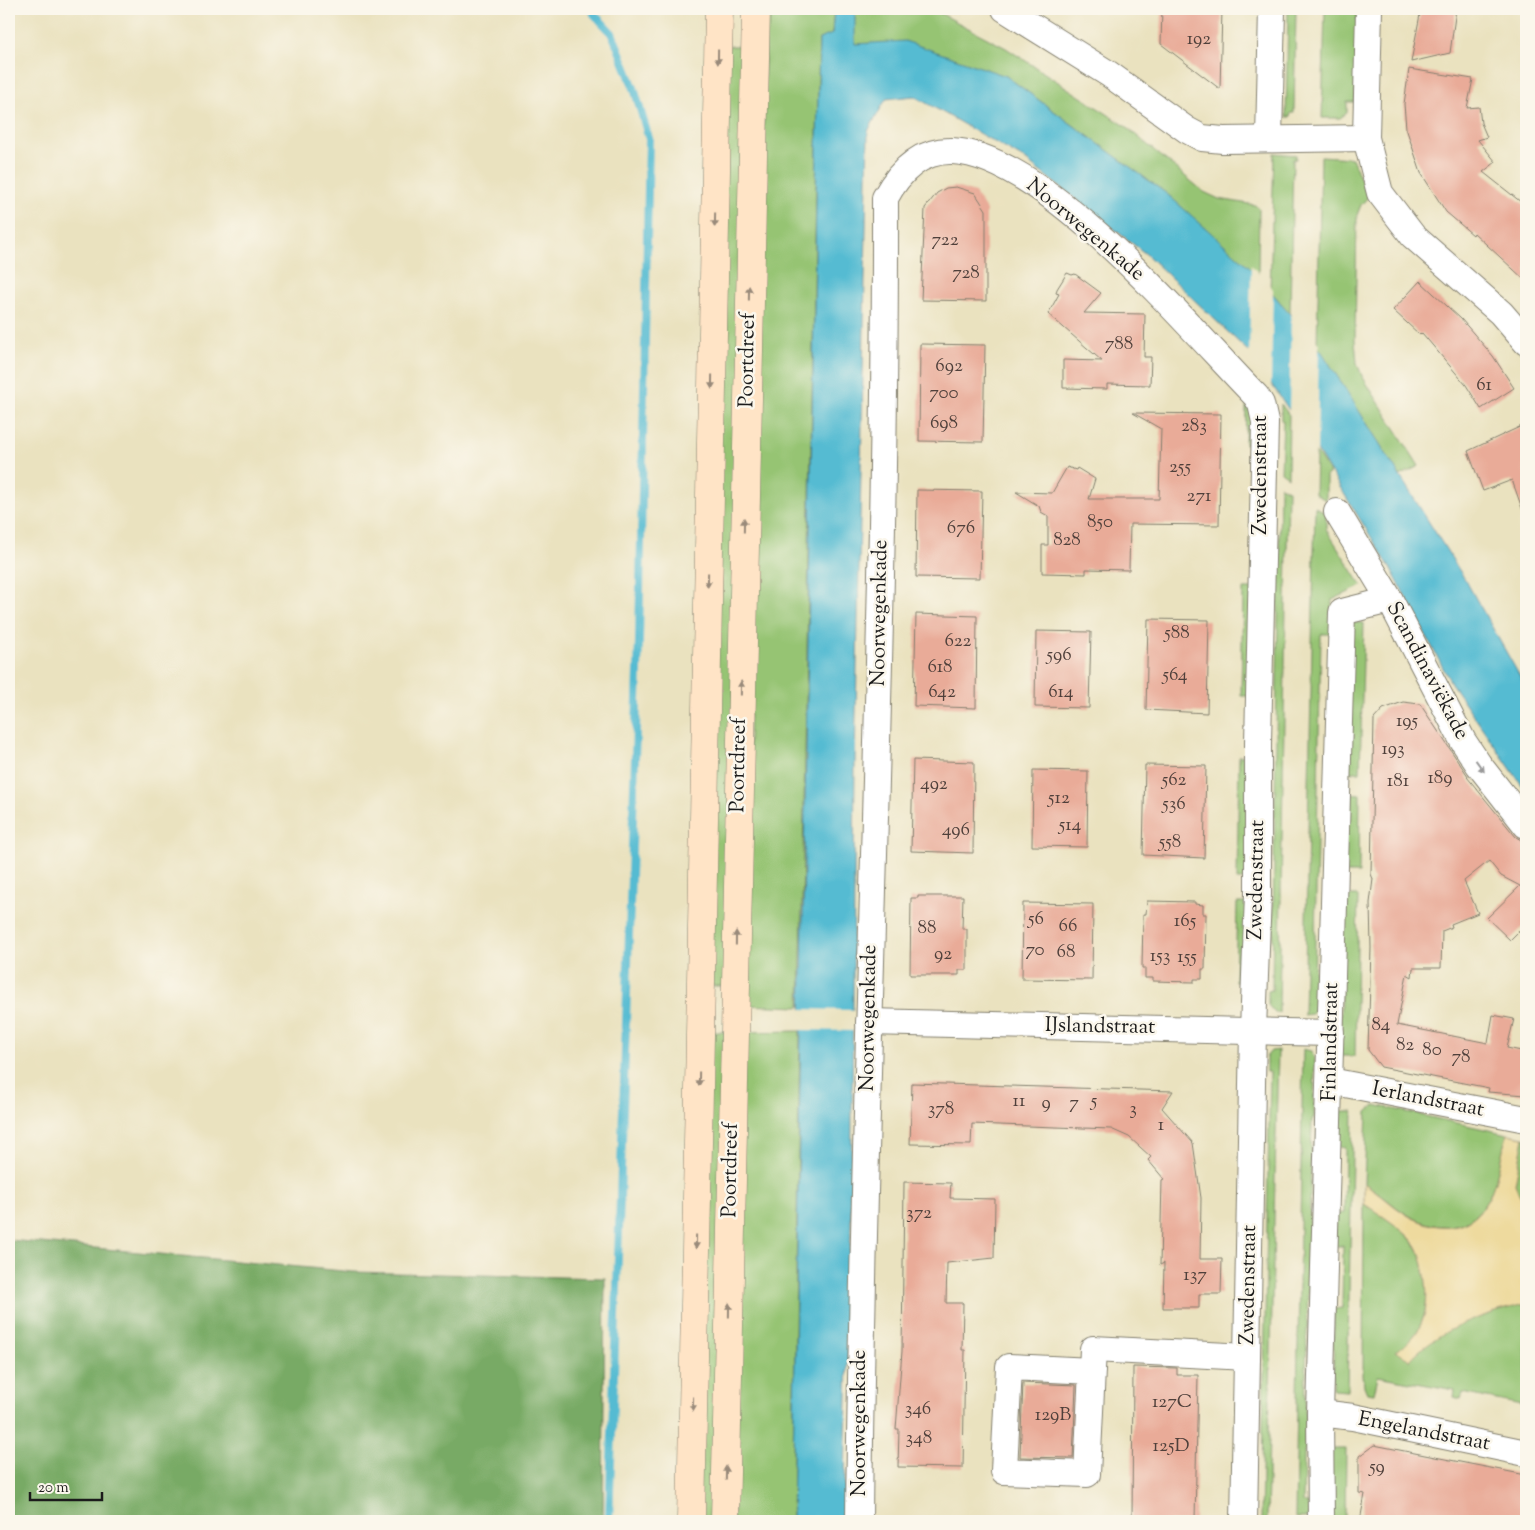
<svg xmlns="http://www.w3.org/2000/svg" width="1535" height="1530" viewBox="0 0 1535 1530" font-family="'Sorts Mill Goudy',serif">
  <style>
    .green { fill: #96c473; stroke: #597048 }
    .forest { fill: #78aa65; stroke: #4a6340 }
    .sand { fill: #eeda9e; stroke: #857b5d }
    .water { fill: #54bbd2; stroke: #386c77 }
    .pier { fill: #eae2bf }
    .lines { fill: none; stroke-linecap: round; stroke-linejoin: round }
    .stream { stroke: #54bbd2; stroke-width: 8 }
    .building { fill: #e9ab98 }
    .street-casing { stroke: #837f6e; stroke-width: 28 }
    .secondary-casing { stroke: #837f6e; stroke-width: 29 }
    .street { stroke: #fff; stroke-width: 26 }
    .secondary { stroke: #ffe4c6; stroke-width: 28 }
    .oneway { fill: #998a7a }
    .oneway2 { fill: #999 }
    .labels { text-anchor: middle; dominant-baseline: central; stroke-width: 5; stroke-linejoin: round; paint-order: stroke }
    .number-label { font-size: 19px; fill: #4f403b }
    .street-label { font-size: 21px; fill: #1c1c1c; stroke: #fbf7ec }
  </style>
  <rect width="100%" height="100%" fill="#fbf7ec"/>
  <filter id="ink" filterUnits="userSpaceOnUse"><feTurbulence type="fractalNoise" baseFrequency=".02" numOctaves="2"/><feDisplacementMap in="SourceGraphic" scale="10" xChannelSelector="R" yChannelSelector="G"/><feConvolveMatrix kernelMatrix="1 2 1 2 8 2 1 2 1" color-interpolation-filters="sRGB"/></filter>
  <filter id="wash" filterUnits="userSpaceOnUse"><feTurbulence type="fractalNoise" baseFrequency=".0096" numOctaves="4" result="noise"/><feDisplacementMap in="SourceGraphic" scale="20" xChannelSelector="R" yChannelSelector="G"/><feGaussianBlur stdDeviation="1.12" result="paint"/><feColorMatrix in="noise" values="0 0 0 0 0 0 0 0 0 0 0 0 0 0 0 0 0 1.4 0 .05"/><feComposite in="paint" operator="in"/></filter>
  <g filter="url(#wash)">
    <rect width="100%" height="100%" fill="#eae2bf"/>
    <g class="green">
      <polygon points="766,9 834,9 832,35 819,39 800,1007 743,1005"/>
      <polygon points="855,9 931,9 938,12 1006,48 1124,125 1204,192 1219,199 1255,205 1259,209 1258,276 1167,194 1006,76 854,44"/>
      <polygon points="1288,9 1296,9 1294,113 1291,113 1290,117 1286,117"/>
      <polygon points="1325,9 1357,9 1355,102 1347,102 1347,113 1340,118 1322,118"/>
      <polygon points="727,46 749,46 727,986 708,986"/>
      <polygon points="1274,153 1296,155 1296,159 1293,159 1290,313 1270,291"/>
      <polygon points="1321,156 1352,158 1368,197 1361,205 1357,215 1355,340 1357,363 1362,376 1419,466 1400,476 1317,346"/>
      <polygon points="1281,404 1289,415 1288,477 1281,472 1283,421 1281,420"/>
      <polygon points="1246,406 1257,419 1256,444 1245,444"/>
      <polygon points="1316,452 1330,473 1326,476 1326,500 1315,494"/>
      <polygon points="1280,486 1288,490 1279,1013 1275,1013 1268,1005 1268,991 1272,990"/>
      <polygon points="1315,507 1326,513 1326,529 1362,586 1332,600 1331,634 1321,634 1314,993 1316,1006 1311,1014 1304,1015"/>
      <polygon points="1243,589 1253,589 1251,696 1241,696"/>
      <polygon points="1348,622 1364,623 1360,772 1345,772"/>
      <polygon points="1239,756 1250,756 1248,880 1237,880"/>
      <polygon points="1345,793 1360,794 1359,873 1343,873"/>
      <polygon points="1342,896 1358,896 1355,1056 1340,1056"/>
      <polygon points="1237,903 1247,903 1246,982 1235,982"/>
      <polygon points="800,1031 792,1521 733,1521 742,1032"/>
      <polygon points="707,1032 729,1032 719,1521 697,1521"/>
      <polygon points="1303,1049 1311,1051 1315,1058 1314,1118 1312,1119 1303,1503 1314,1503 1308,1518 1295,1518"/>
      <polygon points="1278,1050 1267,1521 1261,1521 1270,1072 1266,1072 1266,1057 1271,1051"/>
      <path d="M1375,1105l132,29c-5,18 -8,38 -15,56 -15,39 -50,45 -84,25 -16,-9 -28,-23 -44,-32l3,-71z"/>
      <polygon points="1339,1111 1353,1111 1347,1391 1333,1390 1334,1309 1342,1308 1343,1246 1335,1246 1336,1214 1344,1213 1345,1148 1338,1147"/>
      <polygon points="1524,1137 1526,1138 1526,1210 1515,1184"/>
      <path d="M1364,1204c17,11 40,25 51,41 6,7 8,20 10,29 5,30 0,61 -29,77l14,8c27,-30 77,-46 116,-55v102l-63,-13 -2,6 -7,-2 1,-7 -77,-14 -4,18 -7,-1 -3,-7 -1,-12z"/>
      <polygon points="1331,1449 1346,1449 1345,1521 1330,1521"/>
    </g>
    <polygon class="forest" points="9,1240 354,1272 605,1278 603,1521 9,1521"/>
    <path class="sand" d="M1507,1134l17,3 -9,47 11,26v94c-39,9 -89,25 -116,56l-15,-9c30,-15 35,-46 30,-76 -2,-10 -4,-22 -9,-30 -12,-16 -35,-30 -52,-41v-21c16,10 28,23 43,32 35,20 70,15 85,-25 7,-18 10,-38 15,-56z"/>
    <polygon class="water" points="834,9 855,9 855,44 905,41 1006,76 1167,194 1252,269 1322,352 1466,581 1526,687 1526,791 1451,683 1391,569 1318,452 1250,353 1146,254 1024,159 914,96 886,99 868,131 855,762 851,1227 844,1521 792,1521 819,39 832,34"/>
    <g class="pier">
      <polygon points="1251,265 1273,289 1271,387 1249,356"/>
      <polygon points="1291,311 1319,344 1317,455 1289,413"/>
      <polygon points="798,1009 856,1010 856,1031 797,1030"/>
    </g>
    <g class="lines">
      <polyline class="stream" points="594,14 612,33 634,88 649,139 639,641 609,1521"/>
    </g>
    <g id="blocks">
      <g class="building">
        <polygon points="1162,9 1222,9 1220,89 1161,44"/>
        <polygon points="1421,9 1456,9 1450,53 1411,62"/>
        <polygon points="1409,69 1473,79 1467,108 1479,107 1481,123 1487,137 1478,140 1496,162 1483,172 1526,206 1526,281 1474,233 1473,235 1446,212 1421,173 1406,128 1404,104"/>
        <polygon points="956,187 975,193 986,210 986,301 921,300 925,208 937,193 946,188"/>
        <polygon points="1067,273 1072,275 1075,274 1101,293 1084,313 1145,314 1144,357 1151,357 1150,385 1107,384 1107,389 1063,388 1063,360 1102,361 1048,314 1059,294 1056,293 1057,289"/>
        <polygon points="1420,281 1461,319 1493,356 1514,388 1481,409 1466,385 1422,333 1420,335 1393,310"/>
        <polygon points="920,344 985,345 983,442 919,441"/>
        <polygon points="1133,413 1221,414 1219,525 1130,524 1129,570 1086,569 1086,574 1042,573 1042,545 1048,545 1048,516 1041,512 1039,506 1016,492 1052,493 1067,467 1076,470 1077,468 1095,479 1089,499 1159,499 1161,429"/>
        <polygon points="1526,424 1526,514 1524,514 1512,480 1483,491 1468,451"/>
        <polygon points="917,490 982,491 980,578 916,577"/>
        <polygon points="916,614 977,616 976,708 914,706"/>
        <polygon points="1148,619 1209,620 1207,713 1146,710"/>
        <polygon points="1036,631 1091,632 1089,708 1035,707"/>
        <polygon points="1403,702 1420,704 1468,776 1467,777 1516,837 1526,843 1526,924 1510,940 1487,918 1520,886 1501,876 1489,861 1464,881 1478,913 1451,924 1452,927 1442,931 1441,968 1413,968 1412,977 1407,974 1397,1025 1488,1043 1493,1015 1514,1019 1507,1048 1526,1052 1526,1095 1488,1092 1489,1088 1381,1067 1368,1050 1371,948 1370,903 1373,879 1371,874 1374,719 1383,709"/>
        <polygon points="913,760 974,762 973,853 911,851"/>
        <polygon points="1145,765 1206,766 1204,858 1143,855"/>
        <polygon points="1033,770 1088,771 1087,847 1032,846"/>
        <polygon points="918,896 963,896 962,929 967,929 967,970 959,970 959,975 910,975 911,898 918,898"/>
        <polygon points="1147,901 1195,902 1195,904 1203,905 1203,914 1206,914 1205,969 1202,969 1202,979 1194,979 1194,982 1153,981 1153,978 1145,978 1145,968 1142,968 1143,914 1146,914"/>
        <polygon points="1023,903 1093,904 1092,980 1022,979"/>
        <polygon points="912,1083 1173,1091 1162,1108 1193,1143 1201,1198 1200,1259 1222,1259 1221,1294 1199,1294 1199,1308 1163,1308 1164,1263 1160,1265 1162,1180 1164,1179 1148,1160 1151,1157 1129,1137 1111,1129 972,1124 971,1145 910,1144"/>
        <polygon points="904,1182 951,1183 950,1198 995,1199 994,1258 947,1263 946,1303 963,1303 962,1350 965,1350 963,1468 898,1467 899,1429 896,1429 902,1351"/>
        <polygon points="1133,1367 1177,1368 1177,1375 1198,1375 1195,1521 1132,1521"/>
        <polygon points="1023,1383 1076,1385 1073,1458 1020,1457"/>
        <polygon points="1374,1445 1526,1475 1526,1517 1523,1516 1522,1521 1360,1521 1365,1494 1359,1493 1359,1456"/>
      </g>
    </g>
  </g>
  <g filter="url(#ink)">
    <use href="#blocks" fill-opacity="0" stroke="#837f6e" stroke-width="1"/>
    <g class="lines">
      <defs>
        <g id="street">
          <polyline points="1005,9 1109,74 1187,130 1202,138 1223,140 1366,138"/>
          <polyline points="1369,9 1366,138 1380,193 1413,236 1501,313 1526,342"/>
          <polyline points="1269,138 1272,9"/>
          <polyline points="1337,512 1390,600 1463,741 1479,765 1526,825"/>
          <polyline points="869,1022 1331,1033"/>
          <polyline points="1330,1081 1526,1119"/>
          <polyline points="1092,1371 1009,1367 1004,1471 1087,1474 1093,1349 1247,1357"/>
          <polyline points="1320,1413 1353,1417 1526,1453"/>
          <path d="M859,1521c4,-441 27,-882 26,-1323 14,-26 35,-48 67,-47 94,4 239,179 304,245l5,8 4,18 -7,321v151l-5,136 -9,491"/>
          <polyline points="1321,1521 1320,1413 1342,612 1390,600"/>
        </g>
        <g id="secondary">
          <polyline points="691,1521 719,9"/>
          <polyline points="725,1521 756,9"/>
        </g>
      </defs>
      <use href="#street" class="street-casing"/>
      <use href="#secondary" class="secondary-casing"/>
      <use href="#street" class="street"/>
      <use href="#secondary" class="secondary"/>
    </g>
    <defs><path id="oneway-solid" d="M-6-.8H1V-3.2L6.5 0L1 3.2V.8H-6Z" transform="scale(1.25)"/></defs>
    <g class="oneway">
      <use href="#oneway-solid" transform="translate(718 57) rotate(91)"/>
      <use href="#oneway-solid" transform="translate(715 220) rotate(91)"/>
      <use href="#oneway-solid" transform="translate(749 293) rotate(-89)"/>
      <use href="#oneway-solid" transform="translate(712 382) rotate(91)"/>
      <use href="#oneway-solid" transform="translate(744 525) rotate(-89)"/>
      <use href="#oneway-solid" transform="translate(708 580) rotate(91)"/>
      <use href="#oneway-solid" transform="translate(741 688) rotate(-89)"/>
      <use href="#oneway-solid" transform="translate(736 938) rotate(-89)"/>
      <use href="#oneway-solid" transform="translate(699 1079) rotate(91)"/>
      <use href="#oneway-solid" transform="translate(696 1242) rotate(91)"/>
      <use href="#oneway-solid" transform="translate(729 1310) rotate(-89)"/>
      <use href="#oneway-solid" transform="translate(693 1404) rotate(91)"/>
      <use href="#oneway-solid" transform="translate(726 1473) rotate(-89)"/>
    </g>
    <use class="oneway2" href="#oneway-solid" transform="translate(1480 766) rotate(54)"/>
  </g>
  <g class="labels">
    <g class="number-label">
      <text x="1199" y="39">192</text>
      <text x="945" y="240">722</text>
      <text x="966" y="273">728</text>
      <text x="1119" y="344">788</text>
      <text x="949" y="366">692</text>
      <text x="1484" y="385">61</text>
      <text x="944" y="393">700</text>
      <text x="944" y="423">698</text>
      <text x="1194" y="426">283</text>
      <text x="1180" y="467">255</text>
      <text x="1199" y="496">271</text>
      <text x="1100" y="522">850</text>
      <text x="961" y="528">676</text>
      <text x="1067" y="540">828</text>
      <text x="1177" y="633">588</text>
      <text x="958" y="641">622</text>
      <text x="1059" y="655">596</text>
      <text x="940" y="667">618</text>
      <text x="1175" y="675">564</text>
      <text x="942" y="692">642</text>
      <text x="1061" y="692">614</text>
      <text x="1407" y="721">195</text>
      <text x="1393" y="749">193</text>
      <text x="1440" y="778">189</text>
      <text x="1174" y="780">562</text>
      <text x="1398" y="781">181</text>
      <text x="934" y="784">492</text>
      <text x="1059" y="798">512</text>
      <text x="1174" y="804">536</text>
      <text x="1070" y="825">514</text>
      <text x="956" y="830">496</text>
      <text x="1170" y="842">558</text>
      <text x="1036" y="919">56</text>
      <text x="1185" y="921">165</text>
      <text x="1068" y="926">66</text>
      <text x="927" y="928">88</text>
      <text x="1035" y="950">70</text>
      <text x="1066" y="952">68</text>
      <text x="943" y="954">92</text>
      <text x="1160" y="956">153</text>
      <text x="1187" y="957">155</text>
      <text x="1381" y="1025">84</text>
      <text x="1405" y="1045">82</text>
      <text x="1432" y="1050">80</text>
      <text x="1461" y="1057">78</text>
      <text x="1019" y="1101">11</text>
      <text x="1094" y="1101">5</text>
      <text x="1046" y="1103">9</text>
      <text x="1074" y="1103">7</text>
      <text x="941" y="1109">378</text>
      <text x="1133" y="1109">3</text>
      <text x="1161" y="1125">1</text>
      <text x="919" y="1213">372</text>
      <text x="1195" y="1275">137</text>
      <text x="1172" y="1402">127C</text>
      <text x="918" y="1409">346</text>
      <text x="1053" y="1415">129B</text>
      <text x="919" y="1438">348</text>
      <text x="1171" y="1446">125D</text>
      <text x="1377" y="1467">59</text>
    </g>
    <g class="street-label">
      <text transform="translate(1085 230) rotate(40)">Noorwegenkade</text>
      <text transform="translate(748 360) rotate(-89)">Poortdreef</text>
      <text transform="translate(1261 475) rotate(-90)">Zwedenstraat</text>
      <text transform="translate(880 613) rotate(-89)">Noorwegenkade</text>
      <text transform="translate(1427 671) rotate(62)">Scandinaviëkade</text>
      <text transform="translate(739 765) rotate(-89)">Poortdreef</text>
      <text transform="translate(1257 880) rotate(-89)">Zwedenstraat</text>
      <text transform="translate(869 1018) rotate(-89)">Noorwegenkade</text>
      <text transform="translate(1100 1027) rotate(1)">IJslandstraat</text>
      <text transform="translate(1331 1042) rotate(-89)">Finlandstraat</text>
      <text transform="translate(1428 1100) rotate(11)">Ierlandstraat</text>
      <text transform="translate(731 1170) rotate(-89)">Poortdreef</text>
      <text transform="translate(1249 1285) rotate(-89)">Zwedenstraat</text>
      <text transform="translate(860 1423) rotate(-90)">Noorwegenkade</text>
      <text transform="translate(1424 1432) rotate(11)">Engelandstraat</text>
    </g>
  </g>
  <rect width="1535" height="1530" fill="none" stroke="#fbf7ec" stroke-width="30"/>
  <path d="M30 1492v8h72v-8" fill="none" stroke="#1c1c1c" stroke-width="2.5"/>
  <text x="38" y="1492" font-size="15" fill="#1c1c1c" stroke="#fbf7ec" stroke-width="4" paint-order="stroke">20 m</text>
</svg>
